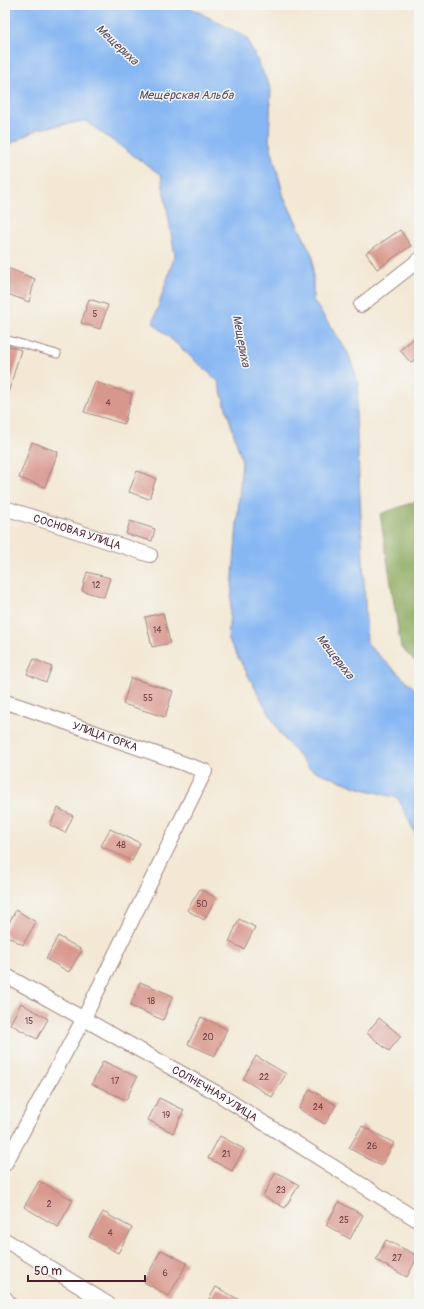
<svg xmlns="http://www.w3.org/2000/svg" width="424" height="1309" viewBox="0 0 424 1309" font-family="Pangolin,sans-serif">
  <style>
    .forest { fill: #89a75b; stroke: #6a6343 }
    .water { fill: #87b7f3; stroke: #686b8f }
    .building { fill: #d8978c }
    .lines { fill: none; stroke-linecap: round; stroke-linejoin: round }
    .service-casing { stroke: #9e8480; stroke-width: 9 }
    .minor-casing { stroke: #9e8480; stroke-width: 16 }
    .service { stroke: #fff; stroke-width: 7 }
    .minor { stroke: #fff; stroke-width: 14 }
    .labels { text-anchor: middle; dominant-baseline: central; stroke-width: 3; stroke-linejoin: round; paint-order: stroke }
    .number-label { font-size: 9px; fill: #6e3d43 }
    .street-label { font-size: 11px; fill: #4a1f2b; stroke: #f6f6f2 }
    .water-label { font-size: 12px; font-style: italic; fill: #5c4d67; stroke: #f6f6f2 }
  </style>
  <rect width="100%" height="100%" fill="#f6f6f2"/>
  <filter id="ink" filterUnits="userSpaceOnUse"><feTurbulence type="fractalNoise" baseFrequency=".025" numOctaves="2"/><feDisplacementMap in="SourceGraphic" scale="8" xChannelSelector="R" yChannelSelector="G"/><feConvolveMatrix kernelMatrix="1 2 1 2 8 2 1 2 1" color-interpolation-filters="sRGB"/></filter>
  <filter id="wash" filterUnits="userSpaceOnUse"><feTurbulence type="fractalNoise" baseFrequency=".012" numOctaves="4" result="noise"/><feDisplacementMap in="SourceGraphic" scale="16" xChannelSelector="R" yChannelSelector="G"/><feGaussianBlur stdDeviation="0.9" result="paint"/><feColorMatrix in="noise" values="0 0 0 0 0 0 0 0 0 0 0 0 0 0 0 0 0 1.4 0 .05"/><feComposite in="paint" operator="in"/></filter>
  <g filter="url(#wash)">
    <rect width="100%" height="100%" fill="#f3e8d4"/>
    <polygon class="forest" points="419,500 419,665 401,648 380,514"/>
    <polygon class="water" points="5,5 185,5 246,37 271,89 269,140 284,197 313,257 313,300 348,353 359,384 356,413 367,644 419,693 419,841 398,798 359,788 310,769 281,735 228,639 242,461 218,381 153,323 175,255 161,175 85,121 38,129 5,147"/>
    <g id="blocks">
      <g class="building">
        <polygon points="400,230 411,246 377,269 366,253"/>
        <polygon points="5,267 35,279 29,302 5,293"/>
        <polygon points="89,299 108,305 100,329 81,323"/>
        <polygon points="419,334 419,356 411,363 400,350"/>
        <polygon points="5,345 21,350 8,393 5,392"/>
        <polygon points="95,382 132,394 124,424 84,412"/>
        <polygon points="32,442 58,452 45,487 19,478"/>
        <polygon points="137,471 156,478 149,499 129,492"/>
        <polygon points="130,521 155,529 152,541 126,534"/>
        <polygon points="87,572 110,578 104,597 82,591"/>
        <polygon points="163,613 170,643 152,647 145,617"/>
        <polygon points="34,659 52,667 46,682 27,674"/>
        <polygon points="131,678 173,691 165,717 123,704"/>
        <polygon points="58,808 73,816 65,833 50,825"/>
        <polygon points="110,829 140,843 132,861 101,846"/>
        <polygon points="200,889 216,898 204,920 187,910"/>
        <polygon points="16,910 36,922 23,945 5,935 5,930"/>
        <polygon points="239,919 255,927 244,949 229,942"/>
        <polygon points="58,936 82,950 69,972 46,959"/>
        <polygon points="140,982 173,996 163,1020 130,1006"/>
        <polygon points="21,1003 48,1019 37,1039 10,1024"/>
        <polygon points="201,1017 227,1029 215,1056 188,1044"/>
        <polygon points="379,1018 401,1036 389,1051 367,1033"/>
        <polygon points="256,1056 286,1074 272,1097 243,1079"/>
        <polygon points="103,1061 137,1077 126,1100 92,1084"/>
        <polygon points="310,1089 336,1105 325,1124 299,1109"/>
        <polygon points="159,1098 184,1110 173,1133 148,1120"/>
        <polygon points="362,1126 394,1143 381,1166 349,1148"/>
        <polygon points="220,1136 244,1149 232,1171 208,1158"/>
        <polygon points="276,1172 299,1185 285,1208 263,1196"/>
        <polygon points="39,1181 73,1200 58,1227 24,1207"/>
        <polygon points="339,1202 363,1215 350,1239 326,1225"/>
        <polygon points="103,1212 132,1228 118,1253 89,1237"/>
        <polygon points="386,1240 418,1256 407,1277 376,1260"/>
        <polygon points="161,1250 187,1263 169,1296 144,1282"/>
        <polygon points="216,1287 247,1304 206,1304"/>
      </g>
    </g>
  </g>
  <g filter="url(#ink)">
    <use href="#blocks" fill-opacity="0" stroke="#9e8480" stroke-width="1"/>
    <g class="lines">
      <defs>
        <polyline id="service" points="5,339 57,354"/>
        <g id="minor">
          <polyline points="361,305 419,260"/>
          <path id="s1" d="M5,508l145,47"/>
          <path id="s2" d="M5,702l17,5 183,64 -121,247 -79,146"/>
          <path id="s3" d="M5,975l210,117 204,129"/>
          <polyline points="5,1240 108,1304"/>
          <polyline points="5,1298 9,1304"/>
        </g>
      </defs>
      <use href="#service" class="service-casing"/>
      <use href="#minor" class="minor-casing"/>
      <use href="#service" class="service"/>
      <use href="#minor" class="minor"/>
    </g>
  </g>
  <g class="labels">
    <g class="number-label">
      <text x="95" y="314">5</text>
      <text x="108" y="403">4</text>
      <text x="96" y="585">12</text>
      <text x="157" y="630">14</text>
      <text x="148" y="698">55</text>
      <text x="121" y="845">48</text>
      <text x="202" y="904">50</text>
      <text x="151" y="1001">18</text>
      <text x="29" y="1021">15</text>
      <text x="208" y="1037">20</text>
      <text x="264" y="1077">22</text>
      <text x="115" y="1081">17</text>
      <text x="318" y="1107">24</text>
      <text x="166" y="1115">19</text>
      <text x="372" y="1146">26</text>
      <text x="226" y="1154">21</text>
      <text x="281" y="1190">23</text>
      <text x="49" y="1204">2</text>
      <text x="344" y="1220">25</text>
      <text x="110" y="1233">4</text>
      <text x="397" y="1258">27</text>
      <text x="165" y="1273">6</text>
    </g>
    <g class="street-label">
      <text stroke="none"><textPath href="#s1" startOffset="76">СОСНОВАЯ УЛИЦА</textPath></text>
      <text stroke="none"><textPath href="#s2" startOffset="106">УЛИЦА ГОРКА</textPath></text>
      <text stroke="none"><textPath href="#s3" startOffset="241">СОЛНЕЧНАЯ УЛИЦА</textPath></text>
    </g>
    <g class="water-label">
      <text transform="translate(117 45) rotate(43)">Мещериха</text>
      <text x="186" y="95">Мещёрская Альба</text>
      <text transform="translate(241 341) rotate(79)">Мещериха</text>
      <text transform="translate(335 657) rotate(52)">Мещериха</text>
    </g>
  </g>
  <rect width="424" height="1309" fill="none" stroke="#f6f6f2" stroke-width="20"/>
  <path d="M28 1275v6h117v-6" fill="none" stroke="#4a1f2b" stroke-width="2"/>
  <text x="34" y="1275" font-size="12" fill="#4a1f2b" stroke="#f6f6f2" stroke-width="3" paint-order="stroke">50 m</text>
</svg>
